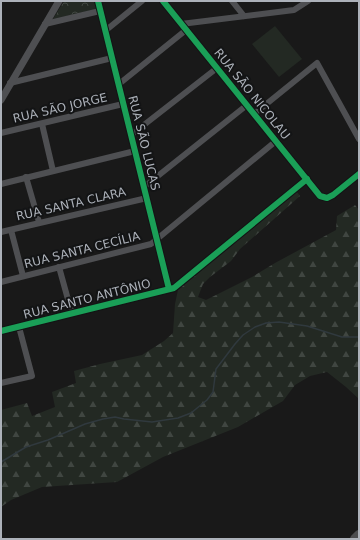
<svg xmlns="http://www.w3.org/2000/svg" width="360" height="540" viewBox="0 0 360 540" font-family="'DejaVu Sans',sans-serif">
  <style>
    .forest { fill: url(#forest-firs) }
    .park { fill: url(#park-crowns) }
    .pitch { fill: #232923 }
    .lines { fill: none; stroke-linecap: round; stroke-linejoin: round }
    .stream { stroke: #30393e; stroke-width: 1.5 }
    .minor { stroke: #4e4f52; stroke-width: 6 }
    .tertiary { stroke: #4e4f52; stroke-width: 7 }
    .trunk { stroke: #4b4c4e; stroke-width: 10 }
    .cycleway-casing { stroke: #131415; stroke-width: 8 }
    .cycleway { stroke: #1a9f57; stroke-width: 6 }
    .labels { text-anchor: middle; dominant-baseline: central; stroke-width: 4; stroke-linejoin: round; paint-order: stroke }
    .street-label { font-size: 12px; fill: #acb1b9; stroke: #131415 }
  </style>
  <defs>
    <pattern id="forest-firs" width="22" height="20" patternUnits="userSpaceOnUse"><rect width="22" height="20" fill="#232923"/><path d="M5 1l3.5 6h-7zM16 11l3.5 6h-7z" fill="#404641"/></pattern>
    <pattern id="park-crowns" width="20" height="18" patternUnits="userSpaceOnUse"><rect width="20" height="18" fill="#232923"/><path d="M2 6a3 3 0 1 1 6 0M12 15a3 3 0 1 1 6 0" fill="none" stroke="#404641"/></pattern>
  </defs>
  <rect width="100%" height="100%" fill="#191919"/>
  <polygon class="forest" points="297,192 300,196 240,249 231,261 210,277 203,284 198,297 206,300 252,277 275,263 336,230 337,216 355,205 359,210 359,399 346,387 327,372 310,376 295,385 283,401 238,427 163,457 117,482 42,487 11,500 1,507 1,410 27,403 32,416 55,407 52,392 76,383 74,371 100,364 142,355 164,341 173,333 175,304 178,290"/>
  <polygon class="park" points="64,1 95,1 97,9 53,19"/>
  <polygon class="pitch" points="275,26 302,59 279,77 252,44"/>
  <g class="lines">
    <polyline class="stream" points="1,462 26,447 48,440 85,424 103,419 115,417 124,419 152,422 178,418 191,413 207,400 213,392 216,369 235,344 243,335 255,327 266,323 279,322 307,326 342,337 359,337"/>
    <g class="minor">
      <polyline points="98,1 169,289"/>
      <polyline points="163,1 320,196 327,198 333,195 359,174"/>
      <polyline points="232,1 244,16"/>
      <polyline points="45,24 100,11"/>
      <polyline points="181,24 294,10 308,1"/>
      <polyline points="105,31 142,1"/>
      <polyline points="10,83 112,58"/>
      <polyline points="119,84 186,30"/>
      <polyline points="254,114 317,63 359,139"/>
      <polyline points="42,124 53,171"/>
      <polyline points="1,133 123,104"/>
      <polyline points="131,135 217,68"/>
      <polyline points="26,177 39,222"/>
      <polyline points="1,184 135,151"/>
      <polyline points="144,187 247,105"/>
      <polyline points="11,230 23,276"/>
      <polyline points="1,232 147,198"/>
      <polyline points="59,267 72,314"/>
      <polyline points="1,282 151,244 276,141"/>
      <polyline points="1,331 174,288 307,179"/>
      <polyline points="1,383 32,376 19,327"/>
    </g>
    <polyline class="tertiary" points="1,100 59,1"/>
    <polyline class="trunk" points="355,539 359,535"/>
    <defs>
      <g id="cycleway">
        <polyline points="98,1 169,289"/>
        <polyline points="163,1 320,196 327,198 333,195 359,174"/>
        <polyline points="1,331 174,288 307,179"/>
      </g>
    </defs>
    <use href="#cycleway" class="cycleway-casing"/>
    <use href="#cycleway" class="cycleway"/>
  </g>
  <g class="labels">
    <g class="street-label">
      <text transform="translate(252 94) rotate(51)">RUA SÃO NICOLAU</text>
      <text transform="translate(60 108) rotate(-13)">RUA SÃO JORGE</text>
      <text transform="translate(144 143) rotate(76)">RUA SÃO LUCAS</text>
      <text transform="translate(71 204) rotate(-13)">RUA SANTA CLARA</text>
      <text transform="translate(82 250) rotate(-14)">RUA SANTA CECÍLIA</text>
      <text transform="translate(87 299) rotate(-14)">RUA SANTO ANTÔNIO</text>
    </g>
  </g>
  <rect width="360" height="540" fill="none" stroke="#acb1b9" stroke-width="4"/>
</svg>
